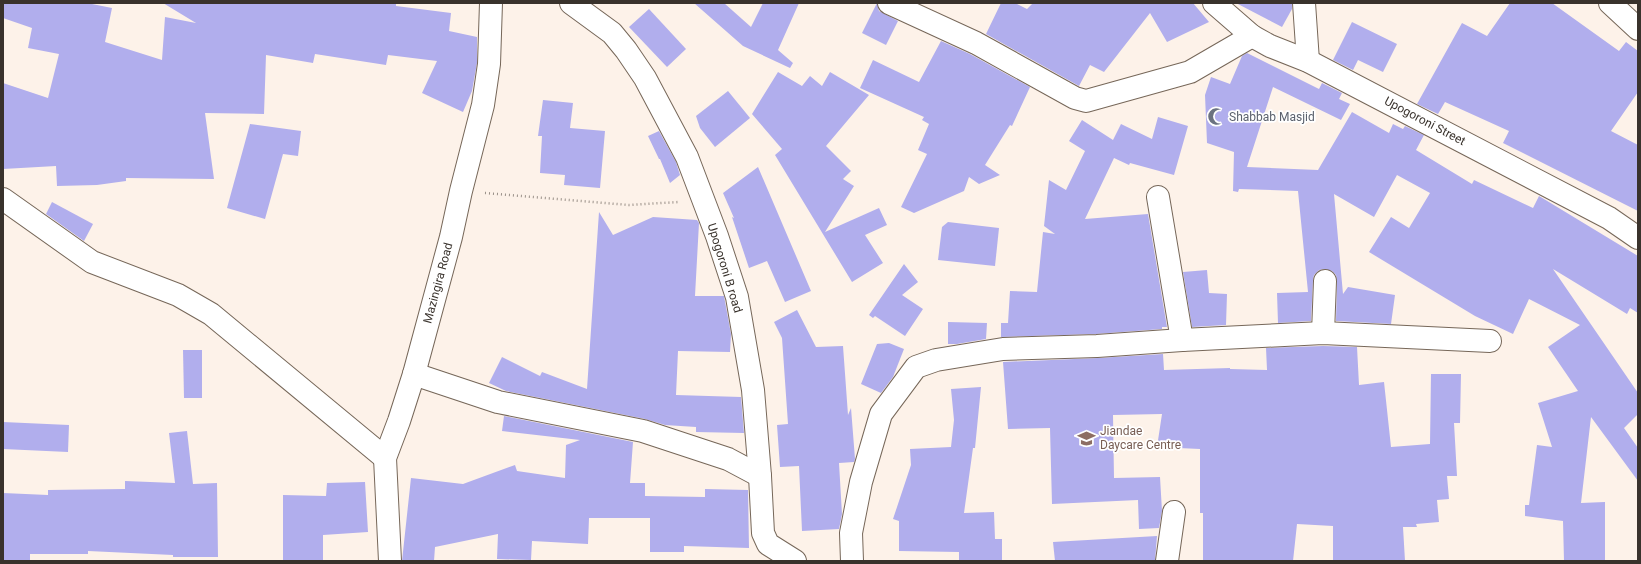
<svg xmlns="http://www.w3.org/2000/svg" width="1641" height="564" viewBox="0 0 1641 564" font-family="Roboto,sans-serif">
  <style>
    .building { fill: #b1aeed }
    .lines { fill: none; stroke-linecap: round; stroke-linejoin: round }
    .minor-casing { stroke: #766759; stroke-width: 24 }
    .path { stroke: #999088; stroke-width: 2.5; stroke-dasharray: 1 3; stroke-linecap: butt }
    .minor { stroke: #fff; stroke-width: 22 }
    .labels { text-anchor: middle; dominant-baseline: central; stroke-width: 3.5; stroke-linejoin: round; paint-order: stroke }
    .worship-label { font-size: 12px; fill: #5b616d; stroke: #fff; text-anchor: start }
    .street-label { font-size: 12px; fill: #39322c; stroke: #fff }
    .education-label { font-size: 12px; fill: #785e54; stroke: #fff; text-anchor: start }
  </style>
  <rect width="100%" height="100%" fill="#fdf2e9"/>
  <g class="building">
    <polygon points="3,3 87,3 112,8 105,42 162,60 165,17 196,23 163,3 396,3 396,6 451,13 449,31 477,37 477,63 472,91 463,112 422,93 437,61 388,55 386,65 315,54 313,63 266,55 264,114 205,113 214,179 126,178 126,181 97,185 57,186 56,166 3,169 3,83 48,98 59,54 28,48 32,28 3,18"/>
    <polygon points="694,3 724,3 751,27 763,3 799,3 778,50 793,63 790,68 743,46"/>
    <polygon points="877,3 879,11 898,21 886,45 862,33"/>
    <polygon points="1001,3 1015,3 1027,9 1033,3 1193,3 1209,22 1167,42 1150,13 1104,72 1090,65 1079,86 986,34"/>
    <polygon points="1236,3 1292,3 1292,9 1282,27"/>
    <polygon points="1510,3 1552,3 1619,51 1626,42 1638,51 1638,92 1611,131 1638,145 1638,211 1503,143 1509,131 1445,102 1438,114 1417,104 1462,23 1487,36"/>
    <polygon points="649,9 686,49 667,67 629,27"/>
    <polygon points="1352,22 1397,44 1383,72 1358,60 1353,70 1333,60"/>
    <polygon points="941,41 970,54 1030,87 1012,126 1010,125 985,165 1000,175 979,184 969,177 964,191 914,213 901,207 927,154 918,150 929,124 922,120 924,117 860,88 873,60 919,82"/>
    <polygon points="1247,53 1319,89 1322,83 1342,93 1339,99 1350,104 1341,120 1273,87 1247,167 1318,170 1352,112 1389,133 1393,124 1403,129 1405,126 1424,135 1416,150 1472,184 1474,180 1533,208 1539,196 1638,256 1638,313 1630,308 1627,314 1553,269 1638,393 1638,414 1624,428 1638,448 1638,481 1591,417 1581,503 1605,502 1605,561 1564,561 1563,521 1525,516 1525,505 1529,505 1537,445 1552,447 1538,403 1578,391 1548,347 1580,325 1529,299 1513,334 1475,316 1369,252 1391,217 1409,228 1430,193 1397,175 1374,217 1334,194 1343,294 1348,287 1395,295 1391,324 1336,321 1337,281 1336,275 1332,271 1325,269 1319,270 1314,275 1313,280 1311,321 1278,323 1277,293 1308,292 1298,191 1239,189 1238,192 1233,191 1234,152 1207,143 1205,95 1211,77 1230,84 1242,56"/>
    <polygon points="778,72 802,86 810,76 822,86 830,72 869,95 826,146 851,171 843,179 854,186 825,232 879,208 887,225 865,235 883,263 852,282 775,155 782,149 752,114"/>
    <polygon points="728,91 750,118 715,147 700,128 696,116"/>
    <polygon points="543,100 573,103 570,128 605,131 600,188 564,185 565,175 540,173 542,136 538,136"/>
    <polygon points="1158,117 1188,126 1174,175 1130,163 1129,165 1114,158 1085,219 1148,214 1167,327 1162,327 1162,329 1096,334 1001,337 1001,323 1008,323 1010,291 1037,292 1043,232 1055,234 1044,226 1049,180 1066,190 1085,151 1069,141 1082,120 1113,140 1121,124 1152,139"/>
    <polygon points="250,124 301,131 298,156 283,154 265,219 227,208"/>
    <polygon points="659,131 676,162 680,175 670,183 660,159 659,159 648,136"/>
    <polygon points="758,167 811,291 785,302 767,261 749,268 732,217 734,218 723,193"/>
    <polygon points="52,202 93,224 84,241 46,214"/>
    <polygon points="599,212 613,235 653,217 697,220 699,223 695,296 724,296 731,334 730,352 678,351 676,395 741,397 744,433 696,432 696,427 665,425 645,419 506,391 489,383 502,357 540,376 542,372 587,389"/>
    <polygon points="948,222 999,228 995,266 938,260 942,227"/>
    <polygon points="904,264 918,282 902,295 923,309 905,336 875,316 873,318 869,315"/>
    <polygon points="1207,270 1209,293 1227,294 1226,325 1192,327 1183,272"/>
    <polygon points="797,310 816,347 843,346 848,415 851,408 855,459 854,462 839,463 842,514 839,529 802,531 799,466 780,467 777,425 788,424 782,338 774,322"/>
    <polygon points="948,322 987,323 986,339 957,344 948,344"/>
    <polygon points="889,343 904,349 893,377 881,393 861,384 877,344"/>
    <polygon points="1323,346 1357,347 1359,385 1384,382 1391,447 1430,444 1431,374 1461,374 1460,423 1454,423 1457,476 1447,476 1449,499 1437,500 1439,522 1416,524 1417,527 1403,527 1405,561 1333,561 1333,526 1297,524 1293,561 1203,561 1203,513 1200,513 1200,449 1157,447 1162,414 1113,415 1114,478 1160,477 1162,511 1159,528 1139,529 1138,500 1052,504 1050,428 1008,429 1003,362 1098,358 1163,354 1164,370 1230,368 1230,369 1267,370 1266,348"/>
    <polygon points="183,350 202,350 202,398 184,398"/>
    <polygon points="981,387 975,448 973,448 964,513 994,512 995,539 1002,539 1002,561 959,561 959,552 899,551 899,521 893,519 911,465 910,449 951,447 954,420 951,389"/>
    <polygon points="504,416 633,442 630,483 645,483 645,496 705,497 705,489 748,490 749,548 684,546 684,552 650,552 650,518 589,518 588,544 532,541 531,560 497,559 498,534 435,547 434,561 402,561 411,478 463,484 515,465 517,471 565,478 566,445 580,440 502,431"/>
    <polygon points="3,422 69,425 68,452 3,449"/>
    <polygon points="187,431 193,484 217,483 218,557 173,557 173,555 88,551 88,554 30,554 30,561 3,561 3,493 48,495 48,490 125,489 125,481 175,483 169,433"/>
    <polygon points="365,482 368,532 323,535 323,561 283,561 283,495 326,496 327,483"/>
    <polygon points="1157,536 1155,561 1055,561 1053,542"/>
  </g>
  <g class="lines">
    <defs>
      <g id="minor">
        <polyline points="571,3 612,33 626,50 645,78 687,157 717,236 737,297 753,390 760,476 763,533 768,544 795,561"/>
        <polyline points="889,3 976,43 1075,98 1086,101 1190,72 1252,36"/>
        <polyline points="1214,3 1252,36 1270,46 1308,61 1609,218 1638,238"/>
        <polyline points="1304,3 1308,61"/>
        <polyline points="1610,3 1638,29"/>
        <polyline points="1158,197 1182,340"/>
        <polyline points="3,199 92,262 178,295 211,314 385,458"/>
        <polyline points="1323,333 1325,281"/>
        <polyline points="414,374 498,402 643,431 728,459 760,476"/>
        <polyline points="390,561 385,458 399,421 414,374 451,237 461,191 483,105 489,64 491,3"/>
        <polyline points="852,561 851,533 861,482 881,414 916,367 936,360 1003,349 1097,346 1182,340 1323,333 1490,341"/>
        <polyline points="1167,561 1174,512"/>
      </g>
    </defs>
    <use href="#minor" class="minor-casing"/>
    <polyline class="path" points="485,193 629,205 679,202"/>
    <use href="#minor" class="minor"/>
  </g>
  <defs>
    <symbol id="mosque-bare" viewBox="-9 -9 18 18"><path d="M3.5-4.9A6 6 0 1 0 3.5 4.9A5 5 0 1 1 3.5-4.9Z" fill="#6b7280" stroke="#fff" stroke-width="2.5" paint-order="stroke"/></symbol>
    <symbol id="school-bare" viewBox="-9 -9 18 18"><path d="M0-5L7-2L0 1L-7-2ZM-4 1L0 2.5L4 1V4Q0 6-4 4Z" fill="#8d6e63" stroke="#fff" stroke-width="2.5" paint-order="stroke"/></symbol>
  </defs>
  <g fill-rule="evenodd">
    <use href="#mosque-bare" x="1204" y="104" width="25" height="25"/>
    <use href="#school-bare" x="1074" y="426" width="25" height="25"/>
  </g>
  <g class="labels">
    <g class="worship-label">
      <text x="1229" y="117">Shabbab Masjid</text>
    </g>
    <g class="street-label">
      <text transform="translate(1425 121) rotate(28)">Upogoroni Street</text>
      <text transform="translate(725 268) rotate(73)">Upogoroni B road</text>
      <text transform="translate(438 283) rotate(-75)">Mazingira Road</text>
    </g>
    <g class="education-label">
      <text x="1100" y="431">Jiandae<tspan x="1100" dy="14">Daycare Centre</tspan></text>
    </g>
  </g>
  <rect width="1641" height="564" fill="none" stroke="#39322c" stroke-width="8"/>
</svg>
